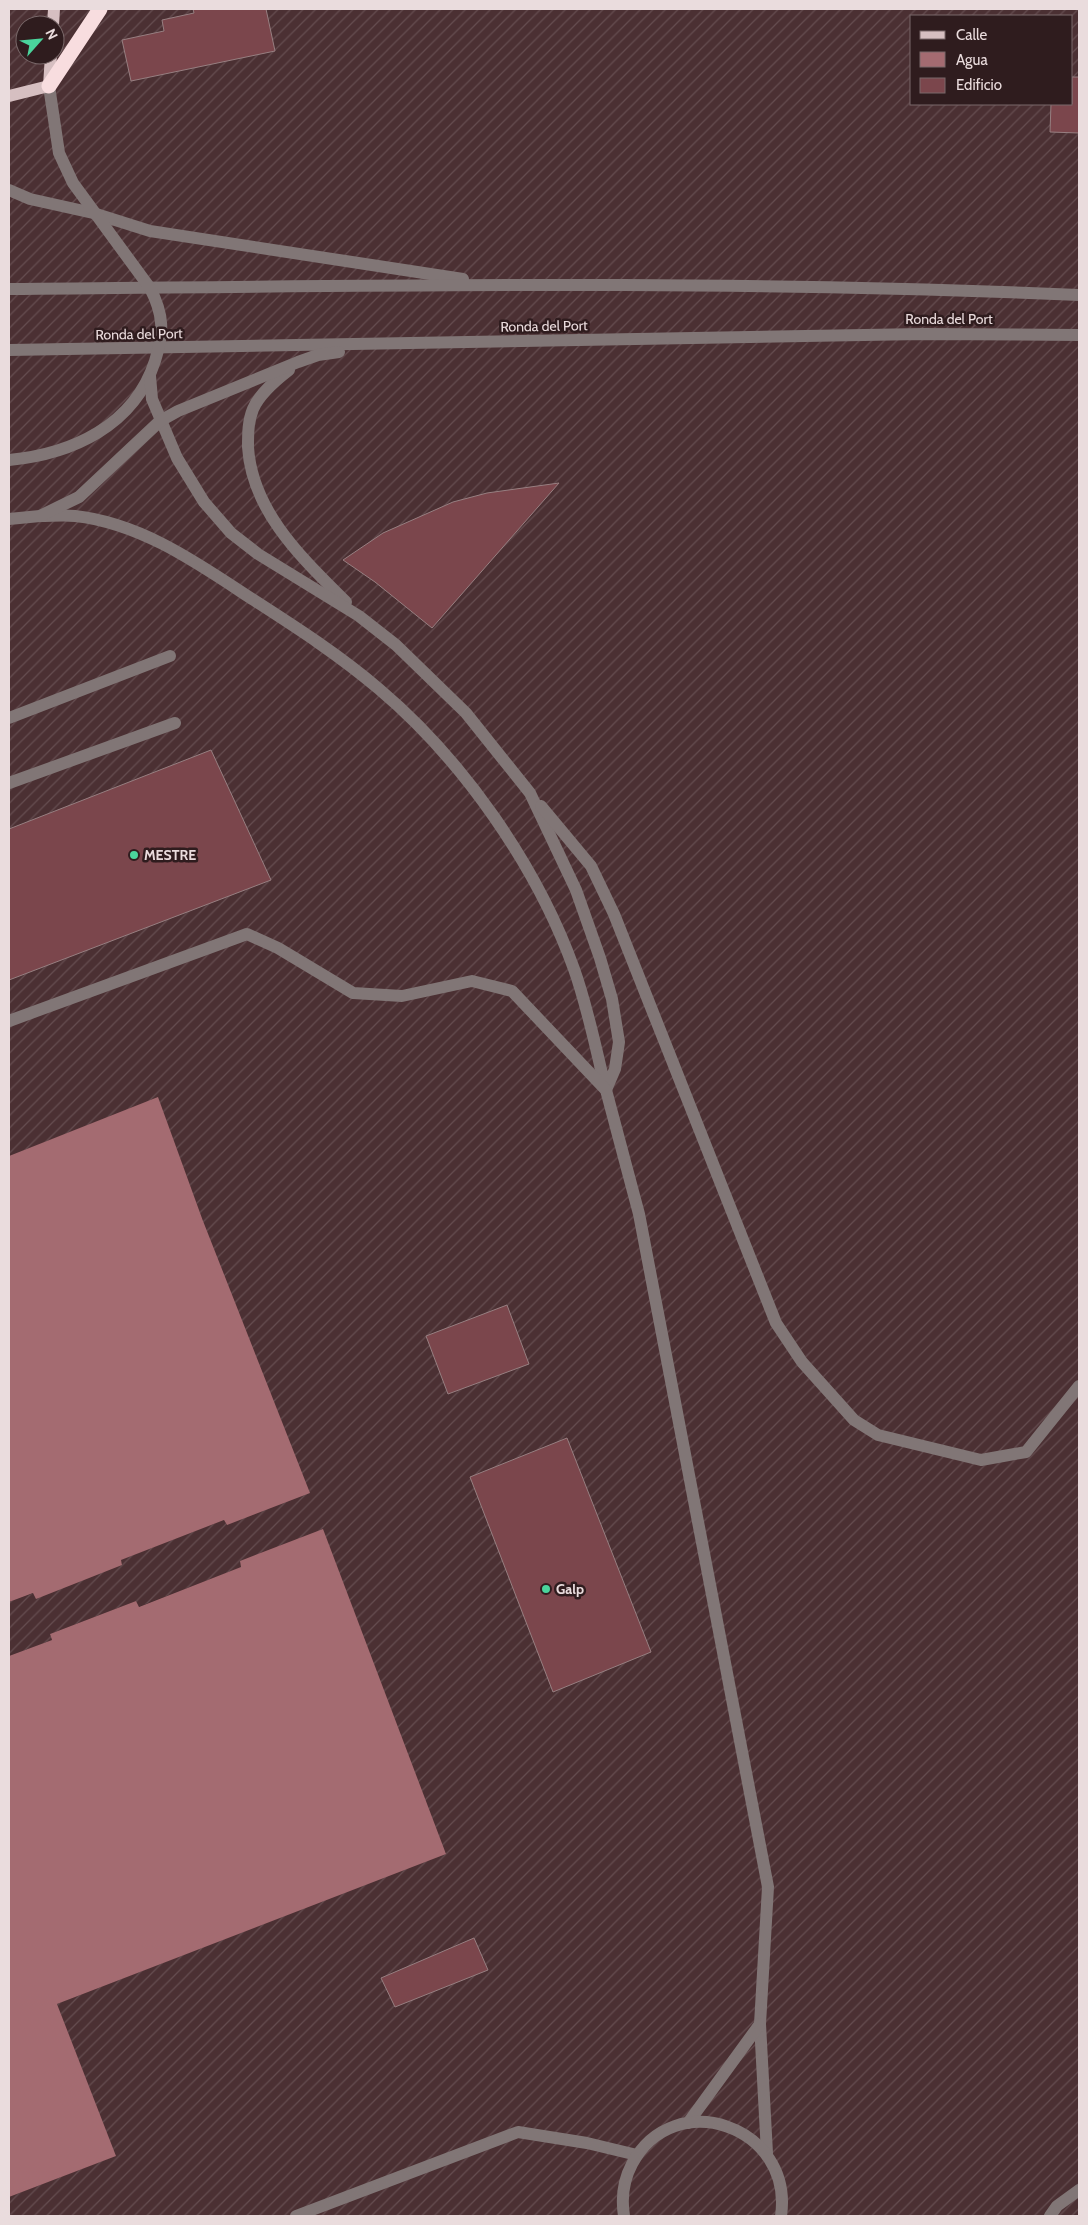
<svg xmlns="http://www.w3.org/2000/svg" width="1088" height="2225" viewBox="0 0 1088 2225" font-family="Cabin,sans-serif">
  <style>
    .industrial { fill: url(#industrial-furrows); fill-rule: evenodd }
    .water { fill: #a46b71 }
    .building { fill: #7b464c; stroke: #977f81 }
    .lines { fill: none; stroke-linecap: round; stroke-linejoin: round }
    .minor { stroke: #817676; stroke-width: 12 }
    .major { stroke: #d6bfc1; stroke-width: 12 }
    .highway { stroke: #f8dddf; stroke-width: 15 }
    .poi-dot { fill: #4ad49c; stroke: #2f1c1e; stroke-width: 2 }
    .labels { text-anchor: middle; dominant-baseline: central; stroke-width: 5; stroke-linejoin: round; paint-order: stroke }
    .street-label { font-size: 14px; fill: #eadcdd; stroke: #2f1c1e }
    .poi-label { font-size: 14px; font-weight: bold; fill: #eadcdd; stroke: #2f1c1e; text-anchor: start }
  </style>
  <defs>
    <pattern id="industrial-furrows" width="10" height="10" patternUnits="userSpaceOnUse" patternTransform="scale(1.25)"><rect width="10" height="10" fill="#4b3033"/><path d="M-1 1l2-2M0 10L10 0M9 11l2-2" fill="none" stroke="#654d50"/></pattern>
  </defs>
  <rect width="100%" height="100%" fill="#3a2628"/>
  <path class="industrial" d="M9,9h1070v2207h-1070v-19l106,-41 -58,-152 389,-151 -206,-291 2,5 -104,40 -2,-6 -86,33 2,6 -43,16v-54l25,-9 2,5 86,-34 -2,-4 104,-40 3,5 -24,-304 -45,-123 -149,58zM912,16h160v88h-160zM25,25h30v30h-30z"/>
  <g class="water">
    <polygon points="158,1097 203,1221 310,1493 227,1525 224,1520 121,1560 122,1565 36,1599 33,1593 9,1602 9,1156"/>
    <polygon points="323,1529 446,1854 57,2004 116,2156 9,2197 9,1656 52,1640 50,1634 136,1601 139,1607 241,1567 240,1561"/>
  </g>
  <g class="building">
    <polygon points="193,9 266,9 275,51 131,81 122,40 164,31 162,20 194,13"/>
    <polygon points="1072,77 1079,77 1079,133 1050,132 1051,104 1072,104"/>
    <polygon points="559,483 432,628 375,582 343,560 383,533 453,502 487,493"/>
    <polygon points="211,750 271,880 9,980 9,829"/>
    <polygon points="507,1305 529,1364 448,1394 426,1336"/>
    <polygon points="567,1438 651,1652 553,1692 470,1477"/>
    <polygon points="474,1938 488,1970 395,2007 381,1978"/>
  </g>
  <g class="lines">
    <g class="minor">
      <polyline points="9,190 30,199 93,213 150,231 463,279"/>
      <path d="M9,289c356,-3 714,-10 1070,6"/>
      <polyline points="9,350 922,334 1079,335"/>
      <path d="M289,370c-13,10 -29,23 -36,39 -5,12 -5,25 -5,38 4,65 55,112 98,155"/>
      <path d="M9,460c63,-6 125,-34 146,-99 9,-29 9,-46 -5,-73l-77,-105 -14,-30 -10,-67"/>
      <path d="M40,516c12,0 24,-1 35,0 65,7 121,46 174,81 45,29 89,57 130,92 84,71 158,177 195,280 14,39 22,81 32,121l9,-21 4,-27 -7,-43 -12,-41 -24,-68 -46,-97 -64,-80 -70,-68 -37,-29 -101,-62 -27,-21 -27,-31 -27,-44 -25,-59 -2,-23"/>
      <polyline points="9,519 40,516 79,497 160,421 178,411 298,362 318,355 339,352"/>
      <polyline points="9,718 170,656"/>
      <polyline points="9,783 175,723"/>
      <polyline points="541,806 591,866 614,914 776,1323 802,1362 854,1420 878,1435 981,1460 1026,1452 1079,1386"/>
      <polyline points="9,1021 247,934 278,948 353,993 402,996 472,981 512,991 606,1090 639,1214 768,1887 760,2024 767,2153"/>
      <polyline points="688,2123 760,2024"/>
      <polyline points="296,2216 518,2132 587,2143 637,2155"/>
      <path d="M624,2216c-3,-19 -1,-35 8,-52 42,-79 162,-38 149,52"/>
      <polyline points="1050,2216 1057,2206 1079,2190"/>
    </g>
    <g class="major">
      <polyline points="53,25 54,9"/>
      <polyline points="9,96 49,86 51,55"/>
    </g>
    <polyline class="highway" points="49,86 100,9"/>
  </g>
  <g class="poi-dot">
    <circle cx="134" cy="855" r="5"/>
    <circle cx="546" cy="1589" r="5"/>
  </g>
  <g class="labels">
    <g class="street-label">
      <text x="949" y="319">Ronda del Port</text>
      <text transform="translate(544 326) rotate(-1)">Ronda del Port</text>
      <text transform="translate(139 334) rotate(-1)">Ronda del Port</text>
    </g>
    <g class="poi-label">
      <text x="144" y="855">MESTRE</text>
      <text x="556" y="1589">Galp</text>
    </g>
  </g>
  <rect width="1088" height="2225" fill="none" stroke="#eadcdd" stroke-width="20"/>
  <rect x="910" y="15" width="162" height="90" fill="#2f1c1e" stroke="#7a696a"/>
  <rect x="920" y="31" width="25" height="8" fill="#d6bfc1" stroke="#7a696a"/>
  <text x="956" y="40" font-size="15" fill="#eadcdd">Calle</text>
  <rect x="920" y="52" width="25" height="15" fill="#a46b71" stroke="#7a696a"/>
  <text x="956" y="65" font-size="15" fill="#eadcdd">Agua</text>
  <rect x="920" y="78" width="25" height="15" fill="#7b464c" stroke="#7a696a"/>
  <text x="956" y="90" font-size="15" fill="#eadcdd">Edificio</text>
  <g transform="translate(40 40) rotate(63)"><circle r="24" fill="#2f1c1e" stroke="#7a696a"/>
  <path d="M0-4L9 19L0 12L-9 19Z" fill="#4ad49c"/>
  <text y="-8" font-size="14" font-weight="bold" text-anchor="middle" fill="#eadcdd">N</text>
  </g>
</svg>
